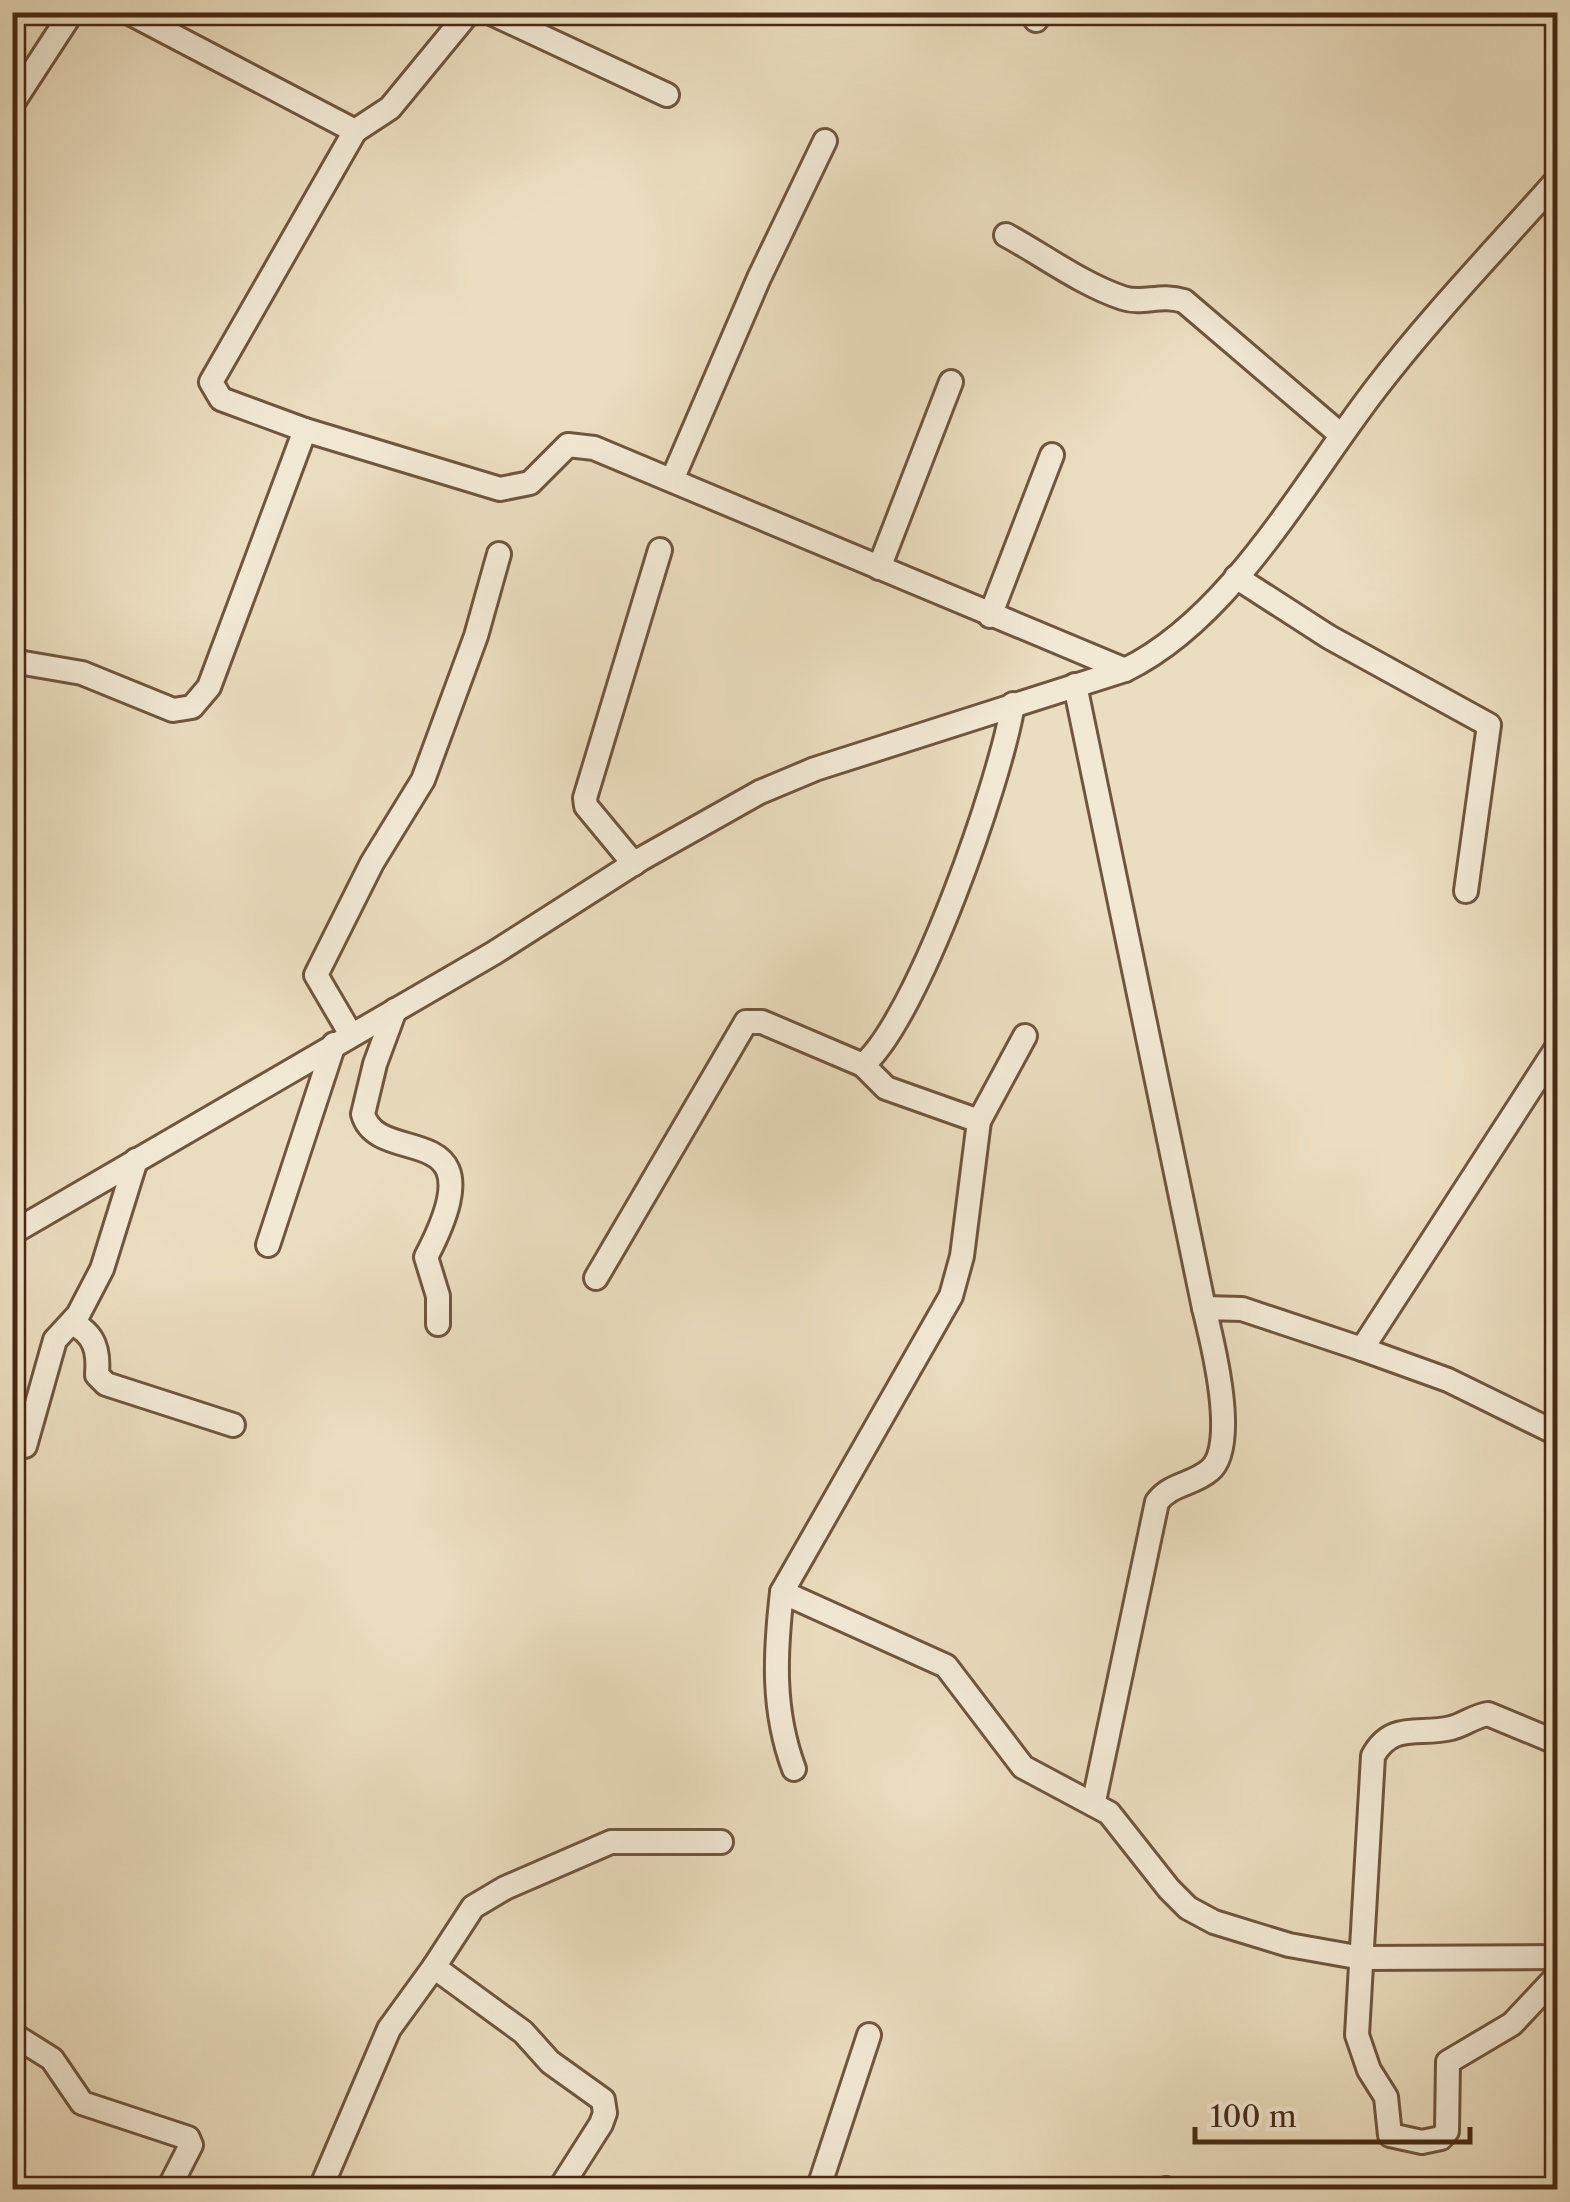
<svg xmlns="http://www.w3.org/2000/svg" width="1570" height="2202" viewBox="0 0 1570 2202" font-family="'Libre Caslon Text',serif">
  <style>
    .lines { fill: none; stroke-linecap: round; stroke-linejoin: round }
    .minor-casing { stroke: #70563e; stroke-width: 28 }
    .minor { stroke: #f2e9d5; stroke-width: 22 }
  </style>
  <rect width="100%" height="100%" fill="#ebddbf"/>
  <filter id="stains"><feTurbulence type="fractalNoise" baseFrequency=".002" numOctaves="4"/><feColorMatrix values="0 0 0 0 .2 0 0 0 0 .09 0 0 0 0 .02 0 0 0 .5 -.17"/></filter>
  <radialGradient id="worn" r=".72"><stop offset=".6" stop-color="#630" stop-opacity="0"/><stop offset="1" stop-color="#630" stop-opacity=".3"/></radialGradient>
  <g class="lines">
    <defs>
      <g id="minor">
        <polyline points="489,12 667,95"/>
        <polyline points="1036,20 1040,12"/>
        <polyline points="12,104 72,12"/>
        <polyline points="355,131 390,108 469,12"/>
        <path d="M1006,235c37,20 77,50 117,63 21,7 36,-5 61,3l157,134"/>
        <polyline points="305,430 500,489 530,483 568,445 594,448 1125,670"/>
        <polyline points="672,480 759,278 825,141"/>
        <polyline points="879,568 951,382"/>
        <polyline points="1236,577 1329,637 1489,725 1466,891"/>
        <polyline points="990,616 1052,455"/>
        <polyline points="12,661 82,673 173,710 192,707 209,687 305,430 221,399 211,382 355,131 128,12"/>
        <polyline points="1075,685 1204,1308"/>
        <path d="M1013,704c-12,76 -95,314 -150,361l23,23 93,33 -17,135 -11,40 -169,296 164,74 77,101 86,46 60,76 19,19 26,14 75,23 73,13 196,-1"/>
        <polyline points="634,864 586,806 585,798 660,550"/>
        <path d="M395,1010l-20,54 -12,50c15,56 139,-2 63,143l12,39v28"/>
        <polyline points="350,1033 316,975 372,863 423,780 476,636 499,554"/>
        <polyline points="979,1121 1025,1036"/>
        <path d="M12,1233l482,-280 147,-94 119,-67 55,-23 310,-99c107,-52 180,-190 252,-283 56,-73 120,-139 181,-208"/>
        <polyline points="268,1245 334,1044"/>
        <polyline points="596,1278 746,1022 762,1022 863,1065"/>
        <path d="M72,1323c23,11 27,28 25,52l9,9 127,41"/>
        <polyline points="1362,1349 1448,1380 1558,1434"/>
        <polyline points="25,1446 55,1340 78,1315 102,1269 136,1160"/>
        <path d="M782,1592c-7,62 -10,118 12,177"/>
        <path d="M1558,1743l-70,-29c-14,2 -24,11 -37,14 -31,8 -59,-7 -78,28l-16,279 12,35 17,27 4,38 32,7 19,-4 6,-7 1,-69 64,-38 46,-49"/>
        <path d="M1094,1801l63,-299c14,-19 36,-17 53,-32 29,-24 2,-130 -6,-162l38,1 120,40 196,-303"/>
        <polyline points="434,1967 473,1907 505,1888 611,1842 721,1842"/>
        <polyline points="12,2034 52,2059 82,2103 188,2138 191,2145 168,2190"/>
        <polyline points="320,2190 389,2029 434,1967 523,2032 550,2062 603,2100 605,2113 601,2124 559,2190"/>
        <polyline points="818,2190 869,2035"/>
        <polyline points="1166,2190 1166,2189"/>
      </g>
    </defs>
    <use href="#minor" class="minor-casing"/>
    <use href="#minor" class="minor"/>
  </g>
  <rect width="1570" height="2202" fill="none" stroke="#ebddbf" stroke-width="50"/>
  <rect x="15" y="15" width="1540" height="2172" fill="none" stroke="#472913" stroke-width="5"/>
  <rect x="25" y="25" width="1520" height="2152" fill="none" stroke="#472913" stroke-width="2.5"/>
  <path d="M1195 2127v15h275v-15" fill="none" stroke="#472913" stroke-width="5"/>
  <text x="1210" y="2127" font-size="30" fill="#472913" stroke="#f2e9d5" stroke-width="8" paint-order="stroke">100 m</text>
  <rect width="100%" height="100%" filter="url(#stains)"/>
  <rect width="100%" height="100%" fill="url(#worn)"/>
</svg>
